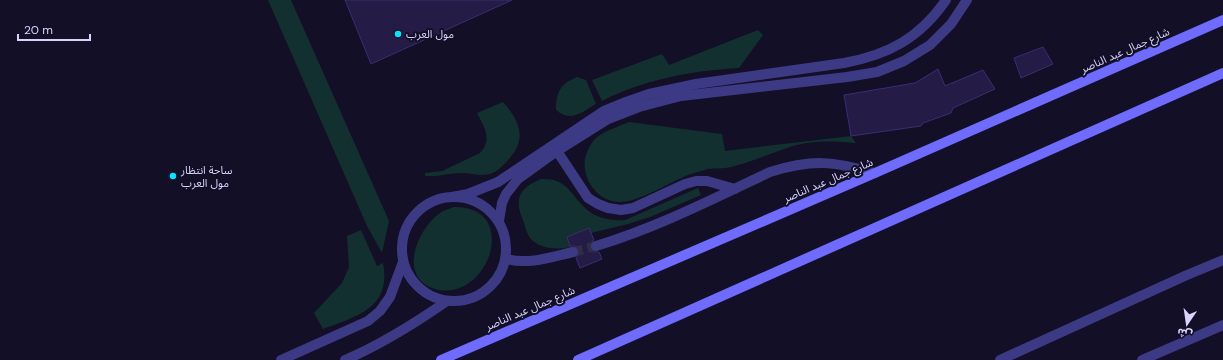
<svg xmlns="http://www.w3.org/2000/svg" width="1223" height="360" viewBox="0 0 1223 360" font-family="'DM Sans','Noto Sans Arabic',sans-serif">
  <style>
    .green { fill: #12302f }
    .building { fill: #241b47; stroke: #3b2d73 }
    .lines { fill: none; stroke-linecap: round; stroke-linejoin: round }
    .street-tunnel { stroke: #312d47; stroke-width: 10; stroke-dasharray: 10 5; stroke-linecap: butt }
    .street { stroke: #3d3a85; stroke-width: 10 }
    .secondary { stroke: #6f6bff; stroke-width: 10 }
    .poi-dot { fill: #00e5ff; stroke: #130f26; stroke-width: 1.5 }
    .labels { text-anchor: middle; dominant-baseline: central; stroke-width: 4; stroke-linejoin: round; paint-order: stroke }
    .poi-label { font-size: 11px; fill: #d9d4ff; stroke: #130f26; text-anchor: start }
    .street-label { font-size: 11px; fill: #d9d4ff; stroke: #130f26 }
  </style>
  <rect width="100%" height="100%" fill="#130f26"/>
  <g class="green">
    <polygon points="268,0 291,0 389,221 382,253 367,226"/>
    <path d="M758,30l5,5 -24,33c-48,3 -94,11 -137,33l-10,-21 70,-26 7,11z"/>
    <path d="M577,77l9,3 10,24c-14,8 -25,19 -40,6 0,-18 4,-26 21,-33z"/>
    <path d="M503,102c16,18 25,36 6,57 -5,6 -12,13 -19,15 -9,3 -19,-1 -28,-1 -13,0 -24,4 -37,3v-3l17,-2 38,-18c13,-14 4,-26 -3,-40z"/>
    <path d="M629,122l93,12 3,17 126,-15 5,7c-22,-2 -45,-3 -66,4 -19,6 -36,14 -55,19 -8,3 -18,2 -27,3 -6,2 -14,4 -20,6 -20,8 -50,28 -70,27 -24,-1 -41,-31 -30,-52 2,-4 4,-9 8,-12 6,-6 24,-12 33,-16z"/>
    <path d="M541,179c24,-1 28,12 42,27 11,12 27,15 42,14l73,-32 3,7 -51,22 -22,7 -37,9 -2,-5 -22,9 4,10c-13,3 -32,2 -41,-9 -4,-6 -5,-12 -7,-18 -9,-21 -4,-32 18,-41z"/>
    <path d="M454,207c68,-1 34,97 -19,82 -38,-11 -18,-60 5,-76 4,-3 9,-4 14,-6z"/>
    <path d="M361,230l16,36 6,-3c1,6 2,13 1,19 -3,30 -38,38 -61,47l-9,-16 28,-30 7,-16 -2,-31z"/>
  </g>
  <g class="building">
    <polygon points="345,0 512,0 371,64"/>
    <polygon points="1043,47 1053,64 1021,78 1014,58"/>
    <polygon points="938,69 945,86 983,70 995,89 953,108 951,113 923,123 921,126 851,136 844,95 915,83"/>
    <polygon points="589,228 594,240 590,244 590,248 594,252 599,252 602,259 580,268 576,258 579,254 579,250 575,246 570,246 567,237"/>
  </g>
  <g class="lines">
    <polyline class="street-tunnel" points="573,252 596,246"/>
    <g class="street">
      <polyline points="557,151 588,198 598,204 608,208 621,210 633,208 685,184 696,181 707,181 735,189"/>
      <circle cx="454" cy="249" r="52"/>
      <path d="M452,197l16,-3 30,-12 106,-71 22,-9 23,-8 47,-10 148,-21c44,-8 76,-25 102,-63"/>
      <polyline points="499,221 502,203 506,194 518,179 557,151 608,119 639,107 681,96 847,77 877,72 904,61 930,45 951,24 967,0"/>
      <path d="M596,246c60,-18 117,-47 174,-74 42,-13 63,-11 105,1"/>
      <path d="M507,259c22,6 44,-2 66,-7"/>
      <polyline points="281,360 368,321 380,311 390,297 403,262"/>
      <path d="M345,360c37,-16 69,-36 102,-59"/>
      <polyline points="1000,360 1187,275 1223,260"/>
      <polyline points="1142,360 1223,325"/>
    </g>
    <g class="secondary">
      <polyline points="441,360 875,173 1223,20"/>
      <polyline points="578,360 1223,73"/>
    </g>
  </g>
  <g class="poi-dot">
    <circle cx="398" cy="34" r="4"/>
    <circle cx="173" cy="176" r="4"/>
  </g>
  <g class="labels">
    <g class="poi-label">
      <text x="406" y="34">مول العرب</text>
      <text x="181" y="170">ساحة انتظار<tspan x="181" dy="13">مول العرب</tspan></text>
    </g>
    <g class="street-label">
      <text transform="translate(1125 50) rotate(-24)">شارع جمال عبد الناصر</text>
      <text transform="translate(828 180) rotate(-23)">شارع جمال عبد الناصر</text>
      <text transform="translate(530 308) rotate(-23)">شارع جمال عبد الناصر</text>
    </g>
  </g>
  <g transform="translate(1187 324) rotate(193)" stroke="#130f26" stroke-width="3" paint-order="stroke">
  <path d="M0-3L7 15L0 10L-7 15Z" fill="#d9d4ff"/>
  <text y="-6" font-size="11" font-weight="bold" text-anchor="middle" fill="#d9d4ff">ش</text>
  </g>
  <path d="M18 34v6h72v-6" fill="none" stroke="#d9d4ff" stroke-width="2"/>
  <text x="24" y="34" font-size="12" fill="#d9d4ff" stroke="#130f26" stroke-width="3" paint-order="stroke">20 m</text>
</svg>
